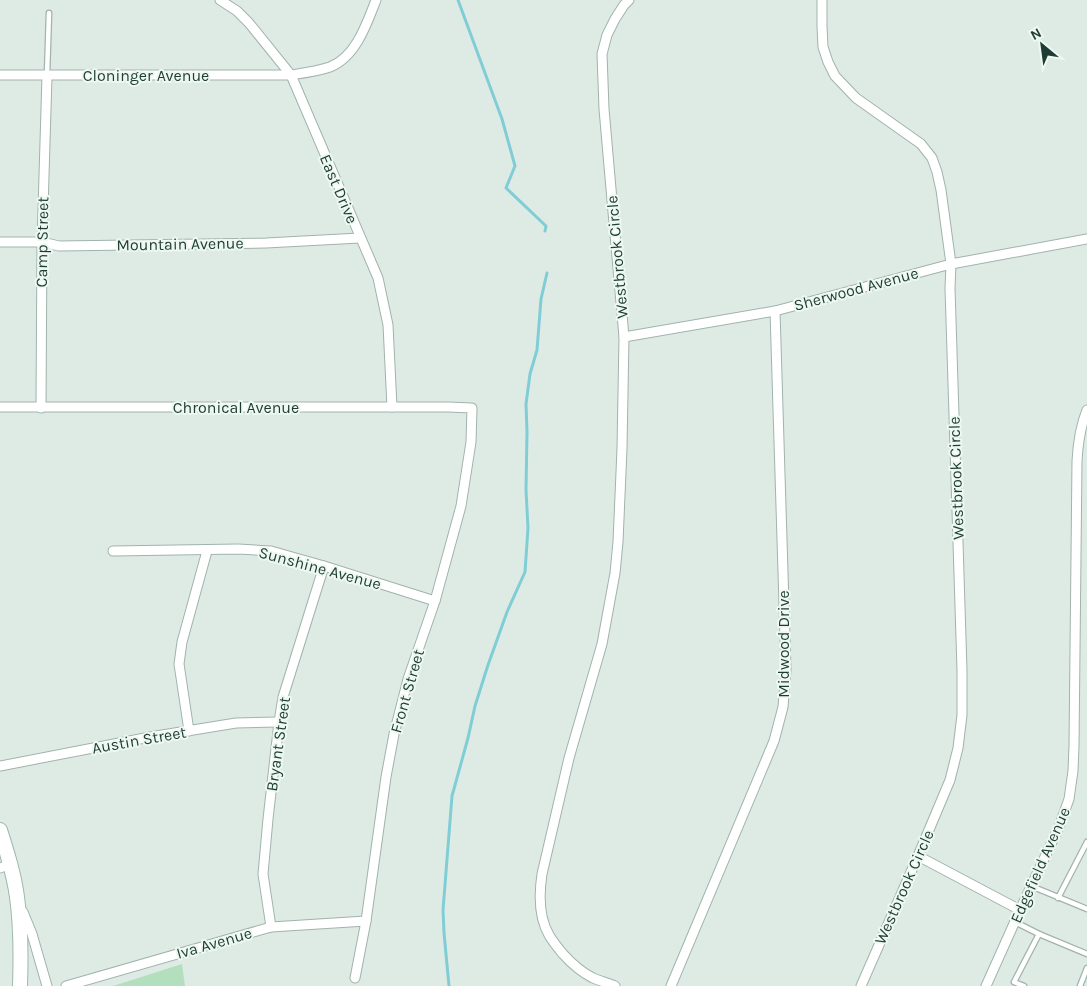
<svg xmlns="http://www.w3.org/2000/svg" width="1087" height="986" viewBox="0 0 1087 986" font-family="Karla,sans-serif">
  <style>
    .green { fill: #b4dfbe }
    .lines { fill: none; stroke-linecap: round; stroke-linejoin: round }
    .stream { stroke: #80cdd6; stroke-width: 3 }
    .lane-casing { stroke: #a1b3ac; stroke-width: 7 }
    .street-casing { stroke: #a1b3ac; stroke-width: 11 }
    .secondary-casing { stroke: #9cb8ad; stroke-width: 16 }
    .lane { stroke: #fff; stroke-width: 4.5 }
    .street { stroke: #fff; stroke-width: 9 }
    .secondary { stroke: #fff; stroke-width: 14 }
    .labels { text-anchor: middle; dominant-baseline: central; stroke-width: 4; stroke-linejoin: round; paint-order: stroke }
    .street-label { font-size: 16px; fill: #1e3c33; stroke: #eef8f3 }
  </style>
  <rect width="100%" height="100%" fill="#deebe5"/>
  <polygon class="green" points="182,964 185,986 113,986"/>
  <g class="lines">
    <g class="stream">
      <polyline points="458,0 502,119 515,166 506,188 546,226 545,231"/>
      <polyline points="449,986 444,933 443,910 452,796 468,738 475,706 488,665 507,612 525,572 528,528 526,490 527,432 526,404 530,374 537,350 541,299 547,273"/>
    </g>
    <defs>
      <g id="lane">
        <polyline points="47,74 49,13"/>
        <polyline points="1031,886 1087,909"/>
        <polyline points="1058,898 1087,842"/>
        <polyline points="1015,922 1039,934 1087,954"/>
        <polyline points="1024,986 1014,982 1039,934"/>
        <polyline points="1080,986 1087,968"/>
      </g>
      <g id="street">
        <polyline points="220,0 237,11 249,23 291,75 378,278 388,325 392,407"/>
        <polyline points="822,0 822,26 823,47 828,62 835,76 856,98 921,144 932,158 937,172 941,190 951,264 950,288 962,670 962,715 958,748 950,780 918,856 861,986"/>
        <path d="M0,75h291c13,-2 27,-4 39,-8 26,-10 37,-44 46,-67"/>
        <polyline points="0,242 42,242 59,246 266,243 360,238"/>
        <polyline points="624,337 775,311 951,264 1087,239"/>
        <polyline points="0,407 448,407 472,408 471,442 461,506 435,601 408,679 394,734 386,777 366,921 355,978"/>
        <polyline points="41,408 42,242 47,76"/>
        <polyline points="113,551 238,549 271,551 324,566 435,601"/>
        <polyline points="189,731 179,664 182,642 207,551"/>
        <polyline points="0,766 150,737 236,723 279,722"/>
        <polyline points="918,856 1020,910"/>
        <polyline points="0,868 10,864"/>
        <polyline points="23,912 32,934 47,986"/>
        <polyline points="271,927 263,874 268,819 279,722 283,697 324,566"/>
        <polyline points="66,986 271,927 366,921"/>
        <path d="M615,986c-7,-3 -15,-5 -22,-8 -12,-6 -21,-14 -30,-24 -5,-6 -10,-12 -14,-19 -10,-17 -10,-41 -7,-61l27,-116 33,-114 13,-71 3,-31 4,-93 2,-112 -20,-228 -2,-55 5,-19 8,-16 9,-14 5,-5"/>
        <polyline points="671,986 774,741 783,707 786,670 775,311"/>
        <path d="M986,986l34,-76 39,-83 10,-28 4,-28 1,-25 3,-285c1,-18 3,-34 10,-51"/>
      </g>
      <path id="secondary" d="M0,830c7,22 14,44 17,67 4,29 4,60 3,89"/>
    </defs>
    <use href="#lane" class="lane-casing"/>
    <use href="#street" class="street-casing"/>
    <use href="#secondary" class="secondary-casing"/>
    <use href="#lane" class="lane"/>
    <use href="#street" class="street"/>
    <use href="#secondary" class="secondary"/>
  </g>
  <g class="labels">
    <g class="street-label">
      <text x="146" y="75">Cloninger Avenue</text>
      <text transform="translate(339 189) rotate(67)">East Drive</text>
      <text transform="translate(42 242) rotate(-89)">Camp Street</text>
      <text transform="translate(180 244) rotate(-1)">Mountain Avenue</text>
      <text transform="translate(617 257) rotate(-95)">Westbrook Circle</text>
      <text transform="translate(856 289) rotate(-15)">Sherwood Avenue</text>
      <text x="236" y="407">Chronical Avenue</text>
      <text transform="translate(956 478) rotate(-92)">Westbrook Circle</text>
      <text transform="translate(320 568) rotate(15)">Sunshine Avenue</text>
      <text transform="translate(783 644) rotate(-90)">Midwood Drive</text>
      <text transform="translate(407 691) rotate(-74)">Front Street</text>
      <text transform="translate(139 740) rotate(-10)">Austin Street</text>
      <text transform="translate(278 744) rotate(-82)">Bryant Street</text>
      <text transform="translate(1040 865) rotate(-66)">Edgefield Avenue</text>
      <text transform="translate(904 887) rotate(-66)">Westbrook Circle</text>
      <text transform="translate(214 943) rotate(-16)">Iva Avenue</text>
    </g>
  </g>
  <g transform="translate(1042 45) rotate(331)" stroke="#eef8f3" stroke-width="4" paint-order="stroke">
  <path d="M0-4L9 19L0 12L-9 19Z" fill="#1e3c33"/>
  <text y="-8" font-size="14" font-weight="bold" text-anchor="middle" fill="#1e3c33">N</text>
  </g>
</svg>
